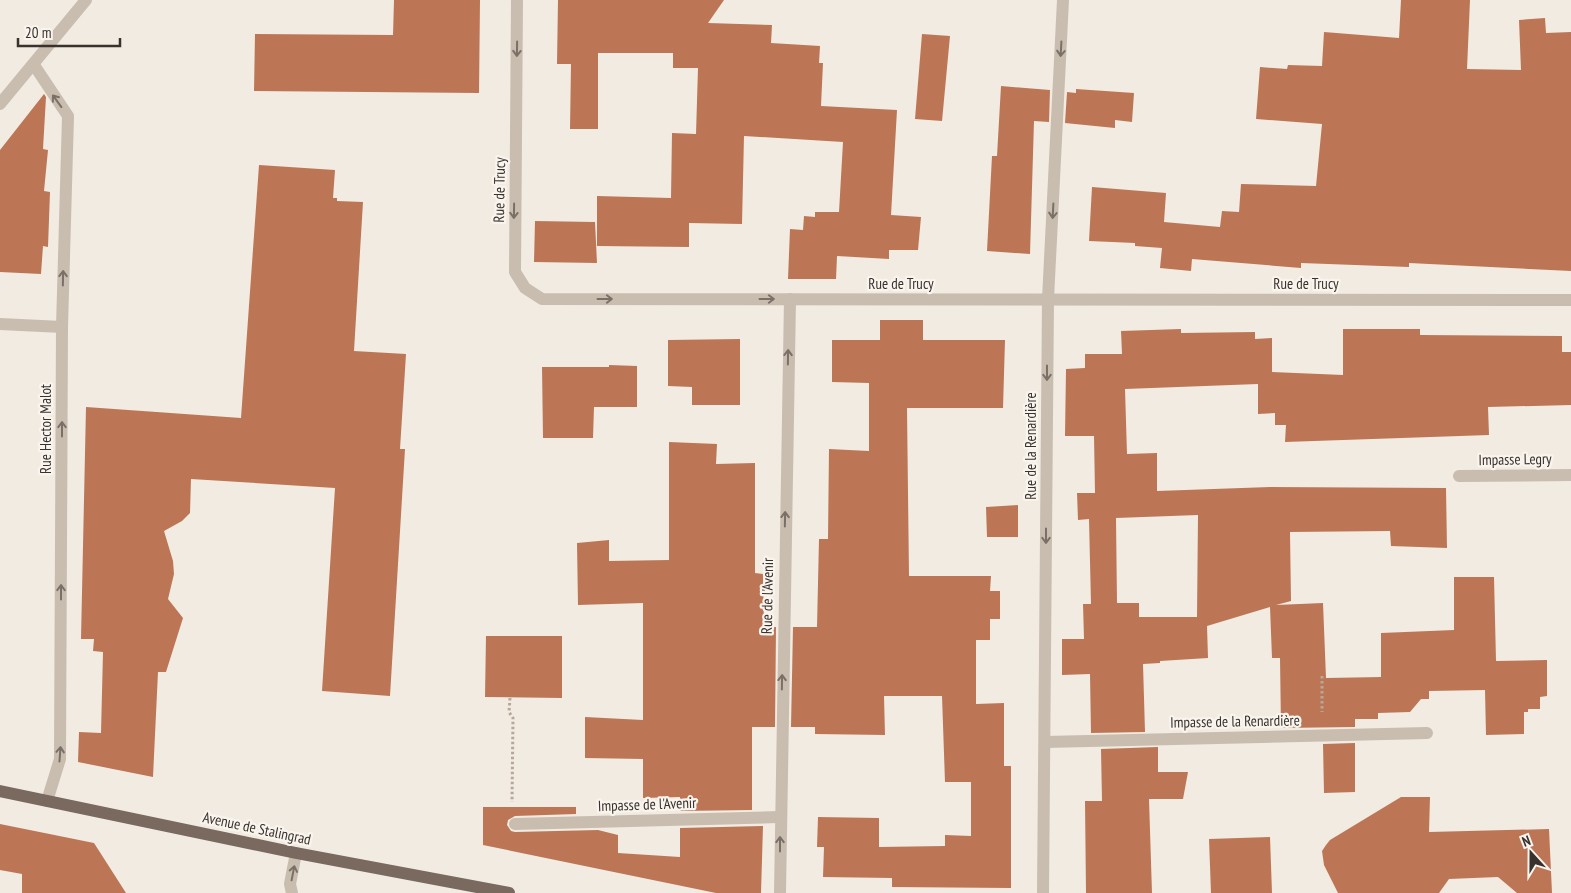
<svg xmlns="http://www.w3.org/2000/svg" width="1571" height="893" viewBox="0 0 1571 893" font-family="'PT Sans Narrow',sans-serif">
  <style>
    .building { fill: #bc7656; fill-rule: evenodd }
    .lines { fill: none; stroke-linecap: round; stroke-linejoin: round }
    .path { stroke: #b5a799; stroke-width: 3; stroke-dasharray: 2.5 2.5; stroke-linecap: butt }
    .minor { stroke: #c9bdaf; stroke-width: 12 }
    .major { stroke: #79695f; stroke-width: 12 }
    .oneway { stroke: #7a7067 }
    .labels { text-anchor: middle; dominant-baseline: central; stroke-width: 4.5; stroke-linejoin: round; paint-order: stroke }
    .street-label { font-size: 15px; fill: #39312c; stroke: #f9f5ee }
  </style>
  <rect width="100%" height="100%" fill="#f2ebe2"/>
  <g class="building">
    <polygon points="394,0 480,0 479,93 254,91 255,34 393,35"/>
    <polygon points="558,0 724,0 708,23 772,25 771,43 820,46 819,63 823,63 821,106 897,110 891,215 921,217 918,250 889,250 889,259 837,256 836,279 788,279 790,229 803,230 804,216 815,217 815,212 839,212 843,142 744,136 742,224 689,223 689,247 597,246 597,196 671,198 672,133 696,134 698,68 673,68 673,53 598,53 598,129 570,129 571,64 557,64"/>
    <polygon points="1401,0 1470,0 1467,69 1521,70 1519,20 1545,18 1546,33 1571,32 1571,271 1409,263 1409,267 1301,263 1301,268 1192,259 1191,271 1160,268 1162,248 1135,246 1135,243 1089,241 1092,187 1166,193 1164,222 1220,227 1222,211 1239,212 1241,184 1316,186 1322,124 1256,119 1260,67 1287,69 1288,65 1322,66 1324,32 1399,38"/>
    <polygon points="922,34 950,36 942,121 915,119"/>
    <polygon points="1001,86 1050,90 1049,122 1034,121 1030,254 987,251 992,156 997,156"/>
    <polygon points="1076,89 1134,93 1132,122 1115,120 1115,128 1065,123 1067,92 1076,93"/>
    <polygon points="44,94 46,97 43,149 48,150 44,191 50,192 48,247 43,246 41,274 0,272 0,150"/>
    <polygon points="259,165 335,170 333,198 337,198 337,201 363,202 354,351 406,354 400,449 405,449 390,696 322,691 335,488 191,479 190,513 182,521 164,531 173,561 174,574 168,599 183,618 166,672 158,672 153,777 78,762 79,732 101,733 103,652 93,651 94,639 81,639 86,407 241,418"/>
    <polygon points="535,221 595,222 597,263 534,262"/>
    <polygon points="880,320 923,320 923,340 1005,340 1003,408 907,408 909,576 991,576 990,591 1000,591 1000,619 990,619 990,640 976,640 976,704 1004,703 1004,766 1011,766 1011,888 892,887 892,878 823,877 824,847 817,847 818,817 879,818 879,847 945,846 945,835 971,836 971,782 945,782 942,696 884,696 885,735 815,734 815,727 791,727 793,627 817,627 819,539 828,539 829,449 869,451 869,383 832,382 832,340 880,340"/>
    <path d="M1181,329v4l74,-1v7l17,-1v34l71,3v-46h77v6l142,1v16h9v53l-83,2 1,28 -204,7 1,-17h-11v-12l-17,1v-30l-133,5 2,65 30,-1v38l113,-4 176,1 1,60 -56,-2 -1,-15 -100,1 1,69 -15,4 47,-2 3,75 55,-1v-44l73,-3v-53h40l2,84 51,-1v36l-7,1v12h-12v3h-4v22l-38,1 -1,-45 -56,1v8h-8l-11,13 -32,1v6h-23v8l-74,1 -1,-70h-8l-2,-51 -63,19 1,32 -48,3v2l-17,1 2,68 -54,1 -1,-59 -28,1v-36h22l-1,-35h8l-2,-85 -11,1 -1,-27h18l-1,-57h-29l1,-67 19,-1v-14h37l-1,-23zM1198,515l-1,102h-58v-14h-22l-1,-85z"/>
    <polygon points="740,339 740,405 692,405 692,387 668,386 668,340"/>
    <polygon points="609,365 637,366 637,407 594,407 593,438 543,438 542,367 609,367"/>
    <polygon points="669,442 717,444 716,464 755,463 755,573 763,574 764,627 776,627 775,727 752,727 752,810 680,811 680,797 643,798 643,759 585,758 585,717 643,720 643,603 578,605 577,543 609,540 609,561 669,560"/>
    <polygon points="1018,505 1018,537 987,537 986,507"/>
    <polygon points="486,636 562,636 562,698 485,697"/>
    <polygon points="1355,743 1355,792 1324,793 1323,744"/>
    <polygon points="1158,747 1158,772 1188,772 1183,799 1149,799 1152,893 1086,893 1085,801 1102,801 1101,749"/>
    <polygon points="1401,797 1430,797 1429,832 1549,829 1552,893 1517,893 1498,877 1449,879 1439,893 1338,893 1324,865 1322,851 1326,845 1330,840"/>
    <polygon points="483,807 576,807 576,814 515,816 508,820 507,825 511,831 515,832 598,830 618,835 618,853 680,857 680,828 763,826 761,893 716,893 483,845"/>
    <polygon points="0,824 94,843 126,893 22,893 22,874 0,870"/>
    <polygon points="1270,837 1272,893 1211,893 1209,839"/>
  </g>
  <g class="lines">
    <g class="path">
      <polyline points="1322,676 1322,712"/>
      <polyline points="510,698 509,712 513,718 512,802"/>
    </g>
    <g class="minor">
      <polyline points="517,0 515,272 525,288 542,299 1571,300"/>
      <polyline points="34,65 68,116 62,327 60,759 47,801"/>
      <polyline points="0,104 86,0"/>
      <polyline points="0,324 62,327"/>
      <polyline points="1459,476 1571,475"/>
      <polyline points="1045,742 1427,733"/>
      <polyline points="515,824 779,817"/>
      <polyline points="292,893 290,884 296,853"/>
      <polyline points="780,893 790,299"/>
      <polyline points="1043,893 1048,299 1063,0"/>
    </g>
    <polyline class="major" points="0,791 296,853 509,893"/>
  </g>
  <defs><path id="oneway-shaft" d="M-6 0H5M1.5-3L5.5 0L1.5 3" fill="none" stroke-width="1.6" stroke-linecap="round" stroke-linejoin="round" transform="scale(1.25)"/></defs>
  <g class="oneway">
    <use href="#oneway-shaft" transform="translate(517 49) rotate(91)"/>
    <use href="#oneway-shaft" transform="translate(1061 49) rotate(93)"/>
    <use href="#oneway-shaft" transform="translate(57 101) rotate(-126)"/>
    <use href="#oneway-shaft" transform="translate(514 211) rotate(91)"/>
    <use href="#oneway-shaft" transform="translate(1053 211) rotate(93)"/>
    <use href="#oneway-shaft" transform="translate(63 278) rotate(-89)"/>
    <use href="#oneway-shaft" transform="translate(605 299)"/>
    <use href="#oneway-shaft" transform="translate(767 299)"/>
    <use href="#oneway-shaft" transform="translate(788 357) rotate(-89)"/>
    <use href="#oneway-shaft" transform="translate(1047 373) rotate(90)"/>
    <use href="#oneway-shaft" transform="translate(62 429) rotate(-90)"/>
    <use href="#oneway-shaft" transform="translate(785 519) rotate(-89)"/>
    <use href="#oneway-shaft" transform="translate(1046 536) rotate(90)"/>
    <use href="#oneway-shaft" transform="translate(61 592) rotate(-90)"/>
    <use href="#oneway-shaft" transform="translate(782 682) rotate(-89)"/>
    <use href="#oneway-shaft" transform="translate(60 754) rotate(-86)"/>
    <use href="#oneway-shaft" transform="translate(780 844) rotate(-90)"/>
    <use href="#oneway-shaft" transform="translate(293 873) rotate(-79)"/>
  </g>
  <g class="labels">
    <g class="street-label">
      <text transform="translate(499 190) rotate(-89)">Rue de Trucy</text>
      <text x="901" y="283">Rue de Trucy</text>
      <text x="1306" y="283">Rue de Trucy</text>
      <text transform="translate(45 429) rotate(-90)">Rue Hector Malot</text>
      <text transform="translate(1030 446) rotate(-90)">Rue de la Renardière</text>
      <text transform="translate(1515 459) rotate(-1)">Impasse Legry</text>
      <text transform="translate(767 596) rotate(-89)">Rue de l'Avenir</text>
      <text transform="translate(1235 721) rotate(-1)">Impasse de la Renardière</text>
      <text transform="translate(647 804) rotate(-2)">Impasse de l'Avenir</text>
      <text transform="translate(257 828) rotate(12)">Avenue de Stalingrad</text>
    </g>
  </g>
  <g transform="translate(1531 853) rotate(339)" stroke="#f9f5ee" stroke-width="4" paint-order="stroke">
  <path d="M0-4L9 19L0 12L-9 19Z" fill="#39312c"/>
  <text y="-8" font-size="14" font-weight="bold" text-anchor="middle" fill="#39312c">N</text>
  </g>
  <path d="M18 38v8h102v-8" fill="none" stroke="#39312c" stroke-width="2.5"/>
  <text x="25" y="38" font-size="15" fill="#39312c" stroke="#f9f5ee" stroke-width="4" paint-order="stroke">20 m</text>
</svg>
